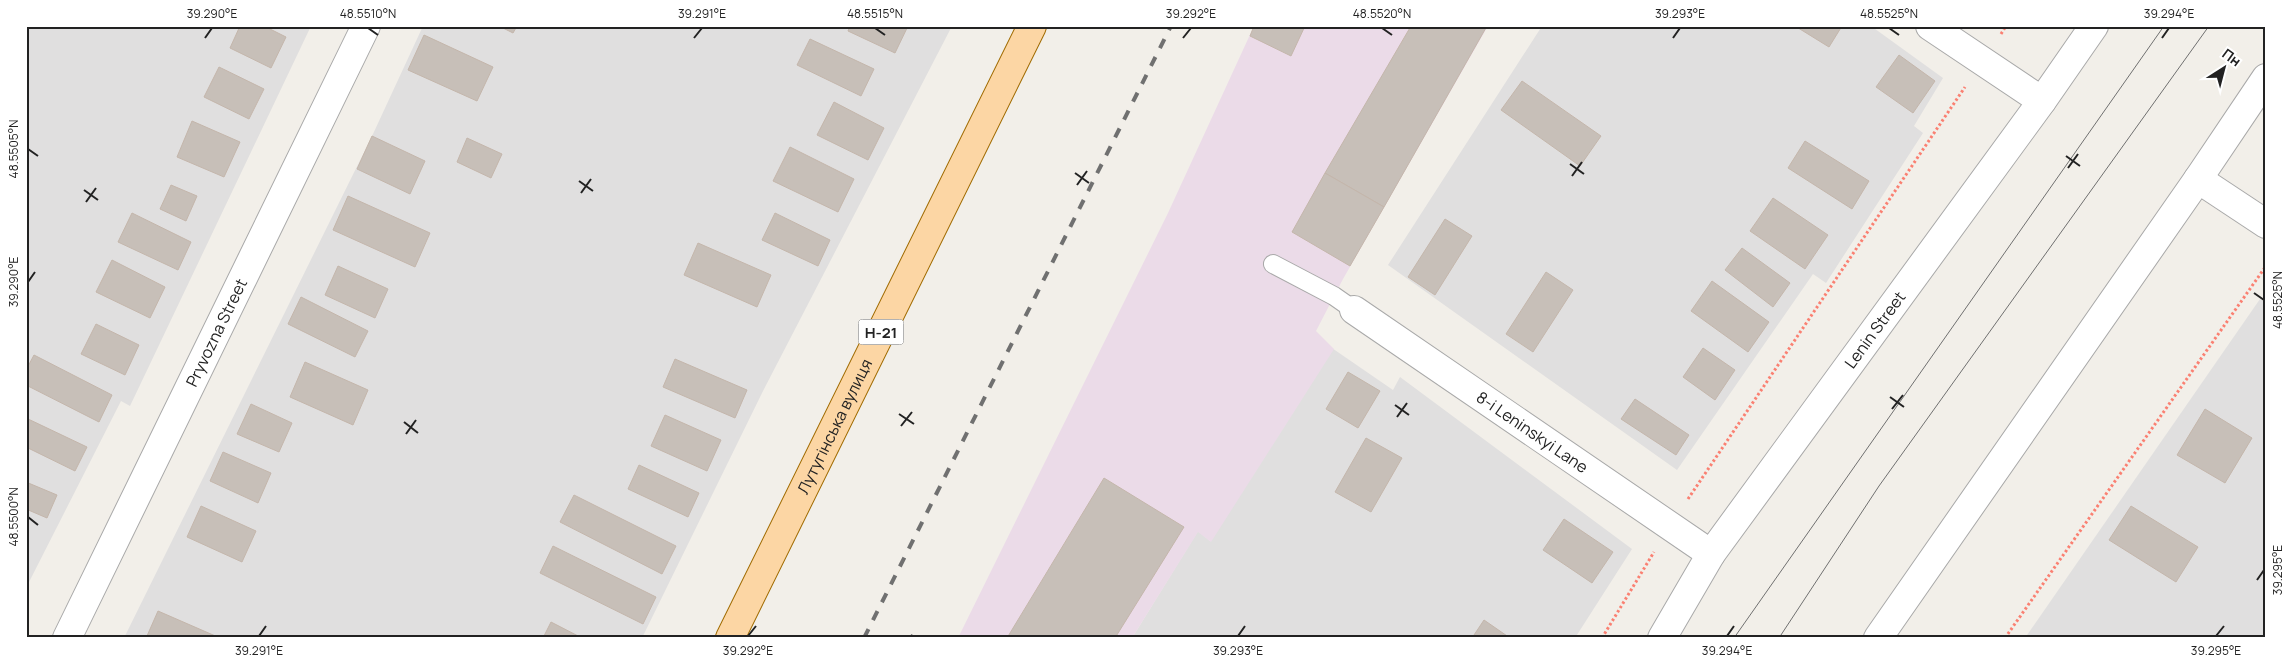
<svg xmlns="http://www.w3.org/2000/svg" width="2292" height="664" viewBox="0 0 2292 664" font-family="Manrope,sans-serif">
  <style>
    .residential { fill: #e0dfdf }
    .industrial { fill: #ebdbe8 }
    .building { fill: #c7bfb8; stroke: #c4b6ab }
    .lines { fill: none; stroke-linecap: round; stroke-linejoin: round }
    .service-casing { stroke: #a9a9a9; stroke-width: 20 }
    .minor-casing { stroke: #a9a9a9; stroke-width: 30 }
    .primary-casing { stroke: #a06b00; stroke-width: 30 }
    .path { stroke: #fa8072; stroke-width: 3; stroke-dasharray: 2.5 2.5; stroke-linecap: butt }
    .service { stroke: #fff; stroke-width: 18 }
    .minor { stroke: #fff; stroke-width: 28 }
    .primary { stroke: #fcd6a4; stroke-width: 28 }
    .tram { stroke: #707070; stroke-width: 1 }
    .rail { stroke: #707070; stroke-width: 4; stroke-dasharray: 10 10; stroke-linecap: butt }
    .ticks { fill: none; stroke: #222; stroke-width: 2 }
    .labels { text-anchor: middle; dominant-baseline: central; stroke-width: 4.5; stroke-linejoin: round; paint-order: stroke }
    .shield { fill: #fff; stroke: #646464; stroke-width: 1 }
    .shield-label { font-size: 15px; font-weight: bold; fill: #222 }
    .street-label { font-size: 16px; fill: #222; stroke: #fff }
    .neatline { fill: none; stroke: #222; stroke-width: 2 }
    .ticks-label { font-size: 12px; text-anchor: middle; fill: #222 }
  </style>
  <rect width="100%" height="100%" fill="#f2efe9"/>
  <g class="residential">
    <polygon points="26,26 311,26 130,406 121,401 26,588"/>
    <polygon points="423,26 952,26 763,391 642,638 124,638 373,134"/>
    <polygon points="1542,26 1871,26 1943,78 1914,126 1923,133 1826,283 1813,274 1677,470 1388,265"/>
    <polygon points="2260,299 2266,303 2266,638 2025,638"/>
    <polygon points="1329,346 1393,390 1400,377 1632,549 1575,638 1132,638 1198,531 1210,541"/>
  </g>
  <polygon class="industrial" points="1254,26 1488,26 1343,279 1316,331 1334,349 1211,542 1198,532 1132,638 958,638 1168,213"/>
  <g class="building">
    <polygon points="240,26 264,26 286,37 271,68 230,48"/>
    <polygon points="499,26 517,26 513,33"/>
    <polygon points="850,26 908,26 895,53 848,31"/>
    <polygon points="1254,26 1305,26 1291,56 1250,36"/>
    <polygon points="1411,26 1487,26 1384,207 1325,173"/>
    <polygon points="1795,26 1842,26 1829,47"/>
    <polygon points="424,35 493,67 477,101 408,70"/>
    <polygon points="810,39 874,69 861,96 797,65"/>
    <polygon points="1899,55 1935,81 1913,113 1876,87"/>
    <polygon points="219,67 264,89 249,119 204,97"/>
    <polygon points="1522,81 1601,136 1580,166 1501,110"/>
    <polygon points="834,102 884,128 868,160 817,135"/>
    <polygon points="192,121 240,142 224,177 177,157"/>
    <polygon points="372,136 425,161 410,194 357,169"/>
    <polygon points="467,138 502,154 491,178 457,162"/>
    <polygon points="1805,141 1869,181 1852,209 1788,168"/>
    <polygon points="790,147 854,179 838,212 773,181"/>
    <polygon points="1325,173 1384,207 1350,266 1292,232"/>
    <polygon points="171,185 197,196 186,221 160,209"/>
    <polygon points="348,196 430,233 415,267 333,230"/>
    <polygon points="1773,198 1828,235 1805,269 1750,231"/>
    <polygon points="132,213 191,242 178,270 118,242"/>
    <polygon points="775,213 830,240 818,266 762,240"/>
    <polygon points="1445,219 1472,236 1435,295 1408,277"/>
    <polygon points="698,243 771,275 757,307 684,275"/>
    <polygon points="1742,248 1790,283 1773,307 1725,270"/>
    <polygon points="112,260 165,287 150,318 96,292"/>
    <polygon points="338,266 388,289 375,318 325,295"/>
    <polygon points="1546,272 1573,290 1533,352 1506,334"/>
    <polygon points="1712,281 1769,322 1748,352 1691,311"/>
    <polygon points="301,297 368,331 355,357 288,324"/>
    <polygon points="96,324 139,345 125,375 81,354"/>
    <polygon points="1703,348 1735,370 1715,400 1683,377"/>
    <polygon points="34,355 112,395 99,422 26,385 26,370"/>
    <polygon points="675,359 747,390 735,418 663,387"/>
    <polygon points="305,362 368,390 353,425 290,397"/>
    <polygon points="1348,372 1380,391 1358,428 1326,409"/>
    <polygon points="1635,399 1689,435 1676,455 1621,419"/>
    <polygon points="251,404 292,423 279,452 237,434"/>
    <polygon points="2205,409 2252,438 2225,483 2177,455"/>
    <polygon points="665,415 721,440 707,471 651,446"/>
    <polygon points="26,418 87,447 75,471 26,447"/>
    <polygon points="1366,438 1402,458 1371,512 1335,492"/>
    <polygon points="223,452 271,473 258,503 210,481"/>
    <polygon points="639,465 699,493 688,517 628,489"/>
    <polygon points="1104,478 1184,527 1115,638 1007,638"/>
    <polygon points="26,482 57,495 47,518 26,509"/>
    <polygon points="574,495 676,546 662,574 560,522"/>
    <polygon points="201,506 256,531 242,562 187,537"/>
    <polygon points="2131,506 2198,547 2176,582 2109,540"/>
    <polygon points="1564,519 1613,552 1592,583 1543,550"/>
    <polygon points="553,546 656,597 643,624 540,573"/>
    <polygon points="158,611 220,638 151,638 147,636"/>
    <polygon points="1484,620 1510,638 1472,638"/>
    <polygon points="551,622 582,638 543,638"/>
  </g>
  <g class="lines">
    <defs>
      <polyline id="service" points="1273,264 1334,296 1354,310"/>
      <g id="minor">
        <polyline points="1930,26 2042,101"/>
        <polyline points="2198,179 2266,224"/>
        <path id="s1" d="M1354,310l357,244"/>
        <path id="s2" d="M67,638l299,-612"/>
        <path id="s3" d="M1662,638l49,-84 331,-453 52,-75"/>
        <polyline points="1878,638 2198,179 2266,78"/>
      </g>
      <g id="primary">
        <path id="s4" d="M730,638l302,-612"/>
      </g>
    </defs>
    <use href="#service" class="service-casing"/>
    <use href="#minor" class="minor-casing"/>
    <use href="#primary" class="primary-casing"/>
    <g class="path">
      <polyline points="2001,34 2006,26"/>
      <polyline points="1688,499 1965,87"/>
      <polyline points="1602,638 1654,552"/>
      <polyline points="2005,638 2266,266"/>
    </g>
    <use href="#service" class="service"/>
    <use href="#minor" class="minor"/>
    <use href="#primary" class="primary"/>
    <g class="tram">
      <polyline points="1734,638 2164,26"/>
      <polyline points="1779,638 1879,486 2209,26"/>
    </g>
    <g class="rail">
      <polyline points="864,638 1171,26"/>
      <polyline points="911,638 913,635"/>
    </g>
  </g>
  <path class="ticks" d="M368,28l10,7M875,28l10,7M1382,28l10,7M1889,28l10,7M205,38l7,-10M694,38l8,-10M1183,38l8,-10M1673,38l7,-10M2162,38l7,-10M28,149l10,7M2066,156l14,10M1570,164l14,10M2068,168l10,-14M1075,173l14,10M1572,176l10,-14M579,181l14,10M1077,185l10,-14M84,190l14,10M581,193l10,-14M86,202l10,-14M28,282l7,-10M2254,293l10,7M1890,397l14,10M1395,405l14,10M1892,409l11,-14M899,414l15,10M1397,417l10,-14M404,422l14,11M901,426l11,-14M406,434l10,-14M28,517l10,8M2257,580l7,-10M259,636l7,-10M748,636l8,-10M1238,636l7,-10M1727,636l7,-10M2216,636l8,-10"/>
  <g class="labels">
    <rect class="shield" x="858.5" y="319.5" width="45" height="25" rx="4"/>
    <g class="shield-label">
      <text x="881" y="332">Н-21</text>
    </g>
    <g class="street-label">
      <text stroke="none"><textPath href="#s3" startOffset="375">Lenin Street</textPath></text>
      <text stroke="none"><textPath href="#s2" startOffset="340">Pryvozna Street</textPath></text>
      <text stroke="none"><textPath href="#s4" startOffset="236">Лутугінська вулиця</textPath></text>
      <text stroke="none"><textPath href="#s1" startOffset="216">8-i Leninskyi Lane</textPath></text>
    </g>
  </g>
  <rect width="2292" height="664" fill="none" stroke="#ffffff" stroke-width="55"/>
  <g transform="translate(2224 68) rotate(36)" stroke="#ffffff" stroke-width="4" paint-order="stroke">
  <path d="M0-4L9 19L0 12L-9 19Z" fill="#222222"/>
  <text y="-8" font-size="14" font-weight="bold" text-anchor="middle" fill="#222222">Пн</text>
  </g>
  <rect x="28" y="28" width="2236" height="608" class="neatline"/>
  <g class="ticks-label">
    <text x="212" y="18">39.290°E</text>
    <text x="368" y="18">48.5510°N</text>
    <text x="702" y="18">39.291°E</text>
    <text x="875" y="18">48.5515°N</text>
    <text x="1191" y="18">39.292°E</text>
    <text x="1382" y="18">48.5520°N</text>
    <text x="1680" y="18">39.293°E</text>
    <text x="1889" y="18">48.5525°N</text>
    <text x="2169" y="18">39.294°E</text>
    <text transform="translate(14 149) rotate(-90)" y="4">48.5505°N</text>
    <text transform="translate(14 282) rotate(-90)" y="4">39.290°E</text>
    <text transform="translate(2278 300) rotate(-90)" y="4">48.5525°N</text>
    <text transform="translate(14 517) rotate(-90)" y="4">48.5500°N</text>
    <text transform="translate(2278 570) rotate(-90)" y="4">39.295°E</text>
    <text x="259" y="655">39.291°E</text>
    <text x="748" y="655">39.292°E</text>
    <text x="1238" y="655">39.293°E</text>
    <text x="1727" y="655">39.294°E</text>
    <text x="2216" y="655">39.295°E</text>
  </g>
</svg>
